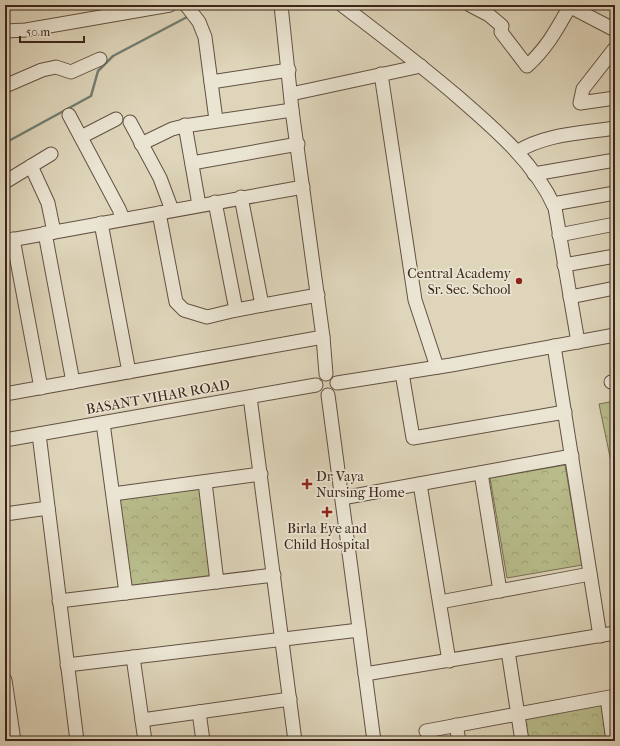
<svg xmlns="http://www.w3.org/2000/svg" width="620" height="746" viewBox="0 0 620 746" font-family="'IM FELL French Canon',serif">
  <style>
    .park { fill: url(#park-crowns); stroke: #7a7053 }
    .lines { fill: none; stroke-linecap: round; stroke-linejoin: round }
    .stream { stroke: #717e71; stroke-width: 2.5 }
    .minor-casing { stroke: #645143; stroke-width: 15 }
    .minor { stroke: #eae4d2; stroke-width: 13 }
    .poi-dot { fill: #8f2418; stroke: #eae4d2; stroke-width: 1.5 }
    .labels { text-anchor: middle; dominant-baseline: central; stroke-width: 3.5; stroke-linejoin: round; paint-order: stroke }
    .poi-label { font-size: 14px; fill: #3c251b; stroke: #eae4d2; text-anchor: end }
    .street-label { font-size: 14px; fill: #3c251b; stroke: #eae4d2 }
  </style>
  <defs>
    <pattern id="park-crowns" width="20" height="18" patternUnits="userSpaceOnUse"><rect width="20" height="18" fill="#b8bc8b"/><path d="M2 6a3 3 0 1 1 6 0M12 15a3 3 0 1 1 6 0" fill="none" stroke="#9fa177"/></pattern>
  </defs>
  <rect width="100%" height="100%" fill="#ded5ba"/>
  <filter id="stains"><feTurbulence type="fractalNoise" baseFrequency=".005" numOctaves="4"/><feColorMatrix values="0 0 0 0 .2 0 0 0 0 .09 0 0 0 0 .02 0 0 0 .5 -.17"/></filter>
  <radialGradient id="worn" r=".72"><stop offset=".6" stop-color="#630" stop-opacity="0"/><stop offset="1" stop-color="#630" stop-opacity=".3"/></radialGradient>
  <g class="park">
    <polygon points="615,401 615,481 599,404"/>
    <polygon points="565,465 582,565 507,578 490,478"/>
    <polygon points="200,489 210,577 130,586 120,498"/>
    <polygon points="601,705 607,741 527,741 523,717"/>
  </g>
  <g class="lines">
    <g class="stream">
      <polyline points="196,11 203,5"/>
      <polyline points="5,143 91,96 98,71 113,56 189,16"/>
    </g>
    <defs>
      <g id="minor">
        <polyline points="186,5 199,22 205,37 216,120"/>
        <polyline points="281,5 292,110 323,337 326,374"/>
        <path d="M342,5c39,30 79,60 116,92 37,32 77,66 97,111l23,134"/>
        <path d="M470,5l19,10 13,11 -1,6 26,34c20,-18 30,-37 43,-60"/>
        <polyline points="567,5 615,30"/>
        <polyline points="5,31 26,30 170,5"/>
        <polyline points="615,48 583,89 580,103 615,98"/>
        <polyline points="381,74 415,300 437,367"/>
        <polyline points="211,82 289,70"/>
        <polyline points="5,86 42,70 56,67 71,72 100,59"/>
        <polyline points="291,94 421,66"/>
        <polyline points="69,115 119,209 123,219"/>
        <polyline points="130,122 160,178 172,210"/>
        <polyline points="185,125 199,205"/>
        <polyline points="81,137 116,119"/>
        <polyline points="141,144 172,129 184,126 292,110"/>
        <path d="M517,152c27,-18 66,-19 98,-24"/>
        <polyline points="192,163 298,144"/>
        <polyline points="31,166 48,203 54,232"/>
        <polyline points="534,174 615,160"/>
        <polyline points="5,182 51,154"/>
        <polyline points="241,197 262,305"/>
        <polyline points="215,202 236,310"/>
        <polyline points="553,204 615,193"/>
        <polyline points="159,213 176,302 184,310 207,317 236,310 318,295"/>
        <polyline points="101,223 129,372"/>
        <polyline points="45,233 73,382"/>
        <polyline points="559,235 615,224"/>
        <polyline points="13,239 41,388"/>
        <polyline points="5,241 303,187"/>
        <polyline points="564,265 615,256"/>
        <polyline points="570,297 615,288"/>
        <polyline points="554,346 600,636"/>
        <polyline points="402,373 413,438 565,412"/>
        <polyline points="611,382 615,382"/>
        <polyline points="337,383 451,365 615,335"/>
        <polyline points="5,394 323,337"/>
        <polyline points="328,395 374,741"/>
        <polyline points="250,397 295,741"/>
        <polyline points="103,423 126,593"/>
        <polyline points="39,434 77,741"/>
        <polyline points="5,440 316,385"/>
        <polyline points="481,473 500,591"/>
        <polyline points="205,482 217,582"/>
        <polyline points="420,484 449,661"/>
        <polyline points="113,494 261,474"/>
        <polyline points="342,498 572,456"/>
        <polyline points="5,514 48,508"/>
        <polyline points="59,601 274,575"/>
        <polyline points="440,602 590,574"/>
        <polyline points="508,651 522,741"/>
        <polyline points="133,657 145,741"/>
        <polyline points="67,665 359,630"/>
        <polyline points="365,674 615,633"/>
        <polyline points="5,680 14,741"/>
        <polyline points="607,698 613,741"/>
        <polyline points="199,712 203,741"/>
        <polyline points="142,720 290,699"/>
        <polyline points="456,725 459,741"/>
        <polyline points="426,731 615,696"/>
      </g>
    </defs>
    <use href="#minor" class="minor-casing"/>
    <use href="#minor" class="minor"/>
  </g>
  <g class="poi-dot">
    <circle cx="519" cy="281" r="4"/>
    <path d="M305 478h4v4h4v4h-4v4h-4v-4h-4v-4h4z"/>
    <path d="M325 506h4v4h4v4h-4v4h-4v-4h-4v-4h4z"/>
  </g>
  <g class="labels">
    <g class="poi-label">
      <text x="511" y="273">Central Academy<tspan x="511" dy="16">Sr. Sec. School</tspan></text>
      <text x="316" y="476" text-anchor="start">Dr Vaya<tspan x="316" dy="16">Nursing Home</tspan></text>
      <text x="327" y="528" text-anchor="middle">Birla Eye and<tspan x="327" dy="16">Child Hospital</tspan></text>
    </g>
    <g class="street-label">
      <text transform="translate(158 397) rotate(-10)">BASANT VIHAR ROAD</text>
    </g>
  </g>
  <rect width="620" height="746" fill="none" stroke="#ded5ba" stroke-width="20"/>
  <rect x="6" y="6" width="608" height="734" fill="none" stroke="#3c251b" stroke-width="2"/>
  <rect x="10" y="10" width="600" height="726" fill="none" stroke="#3c251b"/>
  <path d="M20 36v6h64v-6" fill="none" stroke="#3c251b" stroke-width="2"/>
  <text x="26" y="36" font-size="12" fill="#3c251b" stroke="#eae4d2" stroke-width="3" paint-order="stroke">50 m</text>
  <rect width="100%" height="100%" filter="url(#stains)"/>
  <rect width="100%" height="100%" fill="url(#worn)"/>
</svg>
